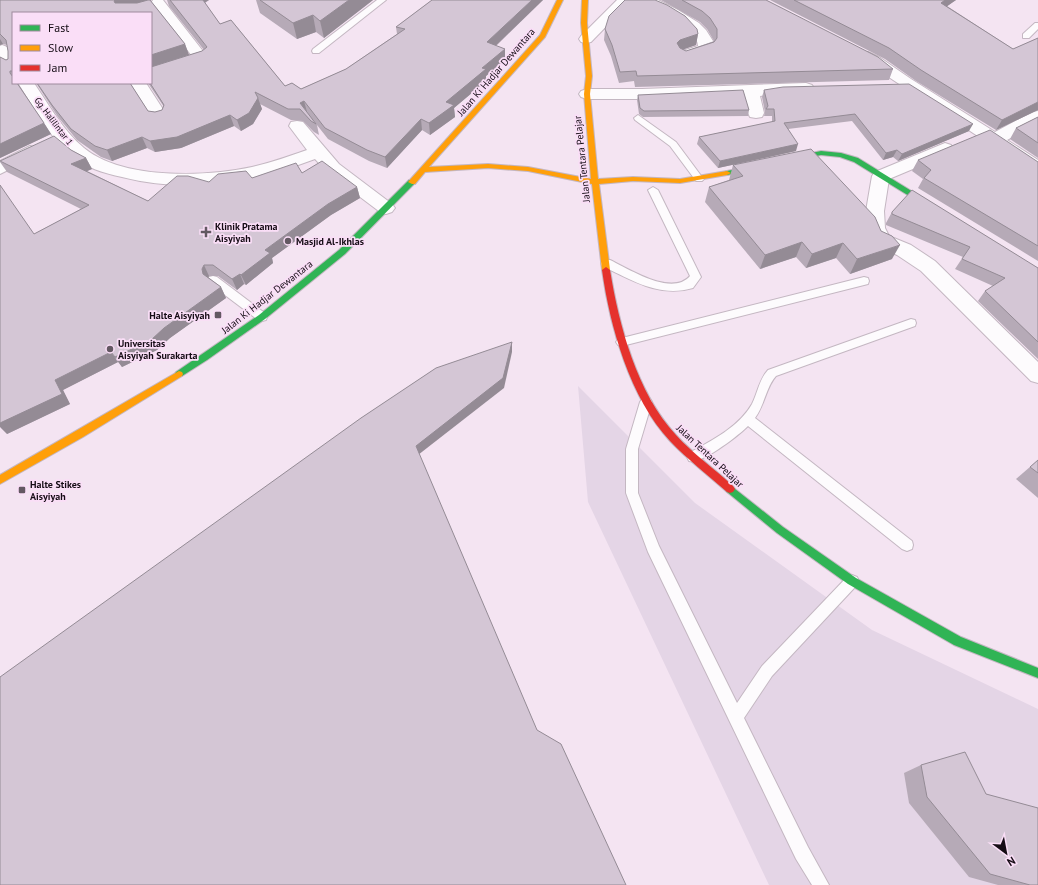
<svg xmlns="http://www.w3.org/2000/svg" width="1038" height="885" viewBox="0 0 1038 885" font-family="'PT Sans',sans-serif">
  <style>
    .industrial { fill: #e4d5e6 }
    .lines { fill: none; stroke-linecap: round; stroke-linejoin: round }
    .lane-casing { stroke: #c4b7c2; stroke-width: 2 }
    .street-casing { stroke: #c4b7c2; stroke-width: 2 }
    .fast-casing { stroke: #c4b7c2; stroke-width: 2 }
    .slow-casing { stroke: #c4b7c2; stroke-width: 2 }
    .jam-casing { stroke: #c4b7c2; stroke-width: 2 }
    .lane { fill: #fdfbfd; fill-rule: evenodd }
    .street { fill: #fdfbfd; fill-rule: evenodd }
    .fast { fill: #30b455; fill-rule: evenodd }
    .slow { fill: #ff9f0a; fill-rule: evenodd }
    .jam { fill: #e5322d; fill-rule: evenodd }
    .wall { fill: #b6aab7 }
    .shaded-wall { fill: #948b95 }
    .building { fill: #d4c6d5; stroke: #948b95 }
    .poi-dot { fill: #635862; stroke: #fadef7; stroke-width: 1.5 }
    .labels { text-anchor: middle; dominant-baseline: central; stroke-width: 3.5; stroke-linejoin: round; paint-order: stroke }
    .far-street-label { font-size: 9px; fill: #150c15; stroke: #fadef7 }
    .street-label { font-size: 10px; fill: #150c15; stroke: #fadef7 }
    .poi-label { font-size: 10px; font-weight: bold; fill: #150c15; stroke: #fadef7; text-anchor: start }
  </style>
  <rect width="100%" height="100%" fill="#f4e4f2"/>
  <polygon class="industrial" points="578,386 695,503 872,630 1038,709 1038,885 769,885 588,502"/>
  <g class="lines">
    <defs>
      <g id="lane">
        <polygon points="377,0 386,0 319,53 313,53 312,51 313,49"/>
        <polygon points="1035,23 1038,23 1038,29 1029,38 1023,38 1023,34"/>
        <polygon points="638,115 676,142 702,177 704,179 702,181 696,181 670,146 635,120 634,118"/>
        <path d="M653,187l5,3 43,87 -8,11c-34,10 -61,-8 -91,-22l-1,-3 1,-3h8c19,9 62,37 80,16l-42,-86z"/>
        <polygon points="213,276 217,277 266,314 267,317 266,320 262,321 258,320 209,283 208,280 209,277"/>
        <polygon points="864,277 868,278 869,281 868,284 622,346 618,345 616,342 618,339 622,338"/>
        <path d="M911,319l4,1 1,3 -1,3 -139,50c-10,11 -11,28 -21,42l157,123 1,4 -1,4 -5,2 -5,-2 -154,-123c-9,9 -47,39 -59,35l-2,-4 2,-4c22,-12 50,-26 63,-49 6,-12 7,-24 16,-34z"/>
        <polygon points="646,397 650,399 652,402 638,449 638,493 659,546 737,703 762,666 847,577 852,575 857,577 859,581 857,585 772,676 744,718 808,847 829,885 812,885 796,859 648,552 626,493 626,449 640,402 642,399"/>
      </g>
      <g id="street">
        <polygon points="153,0 163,0 206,55 209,58 206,61 151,79 151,69 192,56 151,3"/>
        <polygon points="617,0 632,0 591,42 586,43 581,42 579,39 581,36"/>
        <path d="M639,0h19l20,10 21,13 7,7 7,11 1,7 -3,3 -27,9 -5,-2 -3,-3 3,-3 19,-6c0,-19 -42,-36 -57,-43z"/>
        <path d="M2,45c12,3 11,14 11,25l-5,-2 -8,-10v-12z"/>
        <polygon points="868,52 879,57 911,79 995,132 1032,112 1038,111 1038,123 1007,140 1038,160 1038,174 1032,172 863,60 860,57 863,54"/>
        <path d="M18,83h16c15,22 29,48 50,65 39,32 121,29 168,19 19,-4 37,-11 55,-17l-18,-24 2,-4 6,-1 6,1 36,42 53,40 3,4 -3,4 -6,2 -6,-2 -53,-40 -12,-13c-64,24 -126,35 -193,18 -18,-4 -36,-9 -50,-21 -23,-19 -38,-49 -54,-73z"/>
        <polygon points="130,83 146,83 168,117 166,121 160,122 154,121"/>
        <polygon points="806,83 812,85 814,88 812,91 760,96 764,113 762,117 756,118 750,117 748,113 744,95 642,99 587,99 581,97 579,94 581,91 587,89 642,89"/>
        <polygon points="945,143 951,145 953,149 951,153 889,179 884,211 885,228 889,236 911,245 935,261 1038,362 1038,383 1031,381 921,271 897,255 875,245 867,228 866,211 872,176 875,172"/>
        <polygon points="30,146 36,148 38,152 36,156 0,174 0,161"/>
      </g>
      <g id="fast">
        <polygon points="821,151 841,153 858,158 939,208 935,211 932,210 854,162 840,157 821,155 727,175 723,173 727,171"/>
        <polygon points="409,180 412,180 416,182 345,254 265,319 207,360 182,376 176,376 175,374 176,372 259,315 339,250"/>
        <polygon points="730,485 783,527 856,578 961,637 1038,668 1038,678 954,645 848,584 777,533 727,492 725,489 727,486"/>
      </g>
      <g id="slow">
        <polygon points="557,0 563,0 545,37 429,167 488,164 528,167 591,179 584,94 586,76 581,23 582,0 588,0 587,23 592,76 590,94 598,179 633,177 680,179 727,171 731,173 727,175 680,183 633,181 599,184 610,270 606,273 602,270 592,184 528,171 488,168 425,172 415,184 412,184 408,182 540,35"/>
        <polygon points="179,371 182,372 183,374 182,376 83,437 0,484 0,475"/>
      </g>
      <path id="jam" d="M606,267l4,3c9,56 27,123 66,165 17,19 39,34 57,51l2,3 -2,3 -3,1 -3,-1c-19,-17 -40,-33 -57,-51 -40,-43 -60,-114 -68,-171z"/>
    </defs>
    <use href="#lane" class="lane-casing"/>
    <use href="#street" class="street-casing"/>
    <use href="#fast" class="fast-casing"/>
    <use href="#slow" class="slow-casing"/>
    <use href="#jam" class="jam-casing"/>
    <use href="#lane" class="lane"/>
    <use href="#street" class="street"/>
    <use href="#fast" class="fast"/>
    <use href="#slow" class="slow"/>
    <use href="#jam" class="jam"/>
  </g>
  <g class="wall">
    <polygon points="0,0 148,0 146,1 150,0 185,44 189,55 202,51 204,50 169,6 167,0 209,0 205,3 220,24 231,20 285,86 292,83 301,89 346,69 397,34 396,27 432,0 543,0 496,46 505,49 505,60 486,76 486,81 454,108 455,117 430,135 422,130 387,168 369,161 328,139 317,125 319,135 314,132 303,121 291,120 260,104 262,109 253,124 241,131 234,126 181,148 155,152 147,148 112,161 101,157 77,140 58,117 36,83 130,83 148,111 155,112 162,110 164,107 148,83 151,83 151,13 13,13 13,83 17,83 44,123 51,134 0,158 0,57 6,60 8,59 8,51 7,45 3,44 0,45"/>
    <polygon points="256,0 373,0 324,38 316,32 297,39 260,13"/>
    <polygon points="661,0 766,0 893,69 889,80 635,87 634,81 619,83 611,56 604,40 605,29 698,34 696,45 683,49 686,51 714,41 707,29 700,22"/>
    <polygon points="770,0 956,0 947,6 1013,49 1038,38 1038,110 996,130 916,81 885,59"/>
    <polygon points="764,90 969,131 898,161 893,157 883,160 852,121 788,129 796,151 718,168 697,144 699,137 772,122 772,116 764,116 765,112 762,97"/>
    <polygon points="638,95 749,110 748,116 643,117 639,114 637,100"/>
    <polygon points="1038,117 1038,158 1010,139 1016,128"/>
    <polygon points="71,150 86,158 92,169 87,171 148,201 209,182 302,173 357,187 360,198 331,215 272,258 273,263 246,285 244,284 237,290 218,276 209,276 208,277 221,287 226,298 170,338 157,350 122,367 118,362 63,390 70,404 7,434 34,234 81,209 7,172 0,162"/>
    <polygon points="918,160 1038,162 1038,261 918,188 923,179 912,171"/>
    <polygon points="733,165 892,259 850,274 836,258 806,268 796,257 760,269 705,202 709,187 729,180"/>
    <polygon points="892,212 1038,268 1038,359 978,301 985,291 993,286 955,269 963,257 886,225 886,223"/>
    <polygon points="1038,460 1038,498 1016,479"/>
    <polygon points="921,765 986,794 1038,885 998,885 969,877 909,803 904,773"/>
  </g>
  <g class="shaded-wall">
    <polygon points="115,0 148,0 119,12 114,1"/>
    <polygon points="200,0 209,0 202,4"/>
    <polygon points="349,0 373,0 324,38 320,21"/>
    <polygon points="532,0 543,0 488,53 487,42"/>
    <polygon points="945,0 956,0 936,14 941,3"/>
    <polygon points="313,15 316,32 297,39 293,23"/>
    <polygon points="698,34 696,45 679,51 677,43 680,40"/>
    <polygon points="0,39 3,44 0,45"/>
    <polygon points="185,44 189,55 151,67 151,55"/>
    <polygon points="505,49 505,60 486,76 486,81 454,108 455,117 430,135 429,123 446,102 482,68"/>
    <polygon points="258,98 262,109 253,124 241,131 237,120"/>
    <polygon points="304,101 307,112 300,103"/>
    <polygon points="1038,102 1038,110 996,130 1002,120"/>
    <polygon points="230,115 234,126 181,148 155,152 150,141"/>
    <polygon points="421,119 422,130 387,168 385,157"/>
    <polygon points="44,123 51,134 0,158 0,144"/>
    <polygon points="973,124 969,131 898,161 902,154"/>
    <polygon points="142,137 147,148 112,161 107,150"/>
    <polygon points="798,144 796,151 718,168 720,161"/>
    <polygon points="897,150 893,157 883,160 886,153"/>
    <polygon points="86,158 92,169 78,175 71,164"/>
    <polygon points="357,187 360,198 331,215 272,258 273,263 246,285 241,275 265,250 328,204"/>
    <polygon points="802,242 796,257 760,269 765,255"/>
    <polygon points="843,243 836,258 806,268 812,254"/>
    <polygon points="900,245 892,259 850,274 857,259"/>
    <polygon points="204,265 209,276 207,280 203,274 202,269"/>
    <polygon points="240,274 244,284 237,290 232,279"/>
    <polygon points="221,287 226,298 170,338 157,350 122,367 115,357 164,328"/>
    <polygon points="512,342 512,352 504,388 418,455 416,446"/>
    <polygon points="111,352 118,362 63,390 70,404 7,434 0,427 0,423 55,380"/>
  </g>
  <g class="building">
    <polygon points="0,0 115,0 114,1 115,3 137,3 148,0 150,0 185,44 151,55 151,13 13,13 13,71 10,71 10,73 13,77 13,83 17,83 44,123 0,144 0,57 6,60 8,59 8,51 6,40 0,34"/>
    <polygon points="170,0 203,0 220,24 231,20 285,86 292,83 301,89 346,69 405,29 396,27 432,0 532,0 487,42 505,49 482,68 486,69 446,102 454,105 429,123 421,119 385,157 367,150 325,128 304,101 300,103 316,124 311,121 300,109 288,109 255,92 258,98 249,113 237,120 230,115 177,137 150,141 142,137 107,150 95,146 71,129 52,105 37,83 130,83 148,111 155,112 162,110 164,105 150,83 151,83 151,67 202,51 207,47"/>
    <polygon points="260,0 349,0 320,21 313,15 293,23"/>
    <polygon points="625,0 655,0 667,5 685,16 697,29 698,34 680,40 677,43 680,48 686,51 714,42 717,38 717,29 710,18 702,11 682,0 766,0 878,57 893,69 637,76 636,71 620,72 612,45 605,29 609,16"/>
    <polygon points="794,0 945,0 941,3 1013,49 1038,38 1038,102 1002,120 921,70 889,48"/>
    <polygon points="909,84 973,124 902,154 897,150 886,153 855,114 784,123 798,144 720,161 699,137 775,121 774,109 766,109 768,106 764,90 783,87"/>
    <polygon points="743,90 749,110 644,111 640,108 638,95"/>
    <polygon points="1038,117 1038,143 1016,128"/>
    <polygon points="990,130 1038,162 1038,246 924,178 931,170 918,160"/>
    <polygon points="54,136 71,150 86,158 71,164 148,201 177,176 188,176 209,182 218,174 246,171 252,178 296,163 302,173 322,161 357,187 328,204 265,250 270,253 241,275 240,274 232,279 213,265 204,265 202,269 203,274 221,287 164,328 151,340 115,357 111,352 55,380 62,394 0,423 0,185 34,234 89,205 0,161"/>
    <polygon points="811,149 875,217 881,231 892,236 900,245 857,259 843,243 812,254 802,242 765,255 709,187 743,176 733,165"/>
    <polygon points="912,190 1038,268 1038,342 985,291 1005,278 962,259 970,247 892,214 892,212"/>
    <polygon points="512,342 503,378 416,446 537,730 561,744 626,885 0,885 0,677 361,418 436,368"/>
    <polygon points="1038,460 1038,473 1030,467"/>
    <polygon points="965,752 986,794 1038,808 1038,885 1030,885 990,874 927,797 921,765"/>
  </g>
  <g class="poi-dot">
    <path d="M204 226h4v4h4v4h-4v4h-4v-4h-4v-4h4z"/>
    <circle cx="288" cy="241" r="4"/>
    <rect x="214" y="311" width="8" height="8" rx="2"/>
    <circle cx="110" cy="349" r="4"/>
    <rect x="18" y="486" width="8" height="8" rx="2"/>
  </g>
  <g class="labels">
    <g class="far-street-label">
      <text transform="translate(54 121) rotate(53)">Gg. Halilintar 1</text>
    </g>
    <g class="street-label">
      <text transform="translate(496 72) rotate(-49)">Jalan Ki Hadjar Dewantara</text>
      <text transform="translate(582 159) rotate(-96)">Jalan Tentara Pelajar</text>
      <text transform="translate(267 297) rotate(-38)">Jalan Ki Hadjar Dewantara</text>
      <text transform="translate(710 456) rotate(43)">Jalan Tentara Pelajar</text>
    </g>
    <g class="poi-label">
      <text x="215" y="226">Klinik Pratama<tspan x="215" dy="12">Aisyiyah</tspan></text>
      <text x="296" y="241">Masjid Al-Ikhlas</text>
      <text x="210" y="315" text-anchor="end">Halte Aisyiyah</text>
      <text x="118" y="343">Universitas<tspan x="118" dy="12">Aisyiyah Surakarta</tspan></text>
      <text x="30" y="484">Halte Stikes<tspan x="30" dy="12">Aisyiyah</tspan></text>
    </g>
  </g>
  <rect x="12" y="12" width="140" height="72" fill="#fadef7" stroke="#9e8a9d"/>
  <rect x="20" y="25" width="20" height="6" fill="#30b455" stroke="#9e8a9d"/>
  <text x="48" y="32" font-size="12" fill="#150c15">Fast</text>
  <rect x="20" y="45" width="20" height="6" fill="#ff9f0a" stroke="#9e8a9d"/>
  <text x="48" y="52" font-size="12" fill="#150c15">Slow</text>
  <rect x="20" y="65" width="20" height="6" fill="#e5322d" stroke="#9e8a9d"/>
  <text x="48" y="72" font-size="12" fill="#150c15">Jam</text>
  <g transform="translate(1006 853) rotate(148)" stroke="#fadef7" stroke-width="3" paint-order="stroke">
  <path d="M0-3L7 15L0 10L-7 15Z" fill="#150c15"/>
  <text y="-6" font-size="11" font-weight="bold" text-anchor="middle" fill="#150c15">N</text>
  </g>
</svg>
